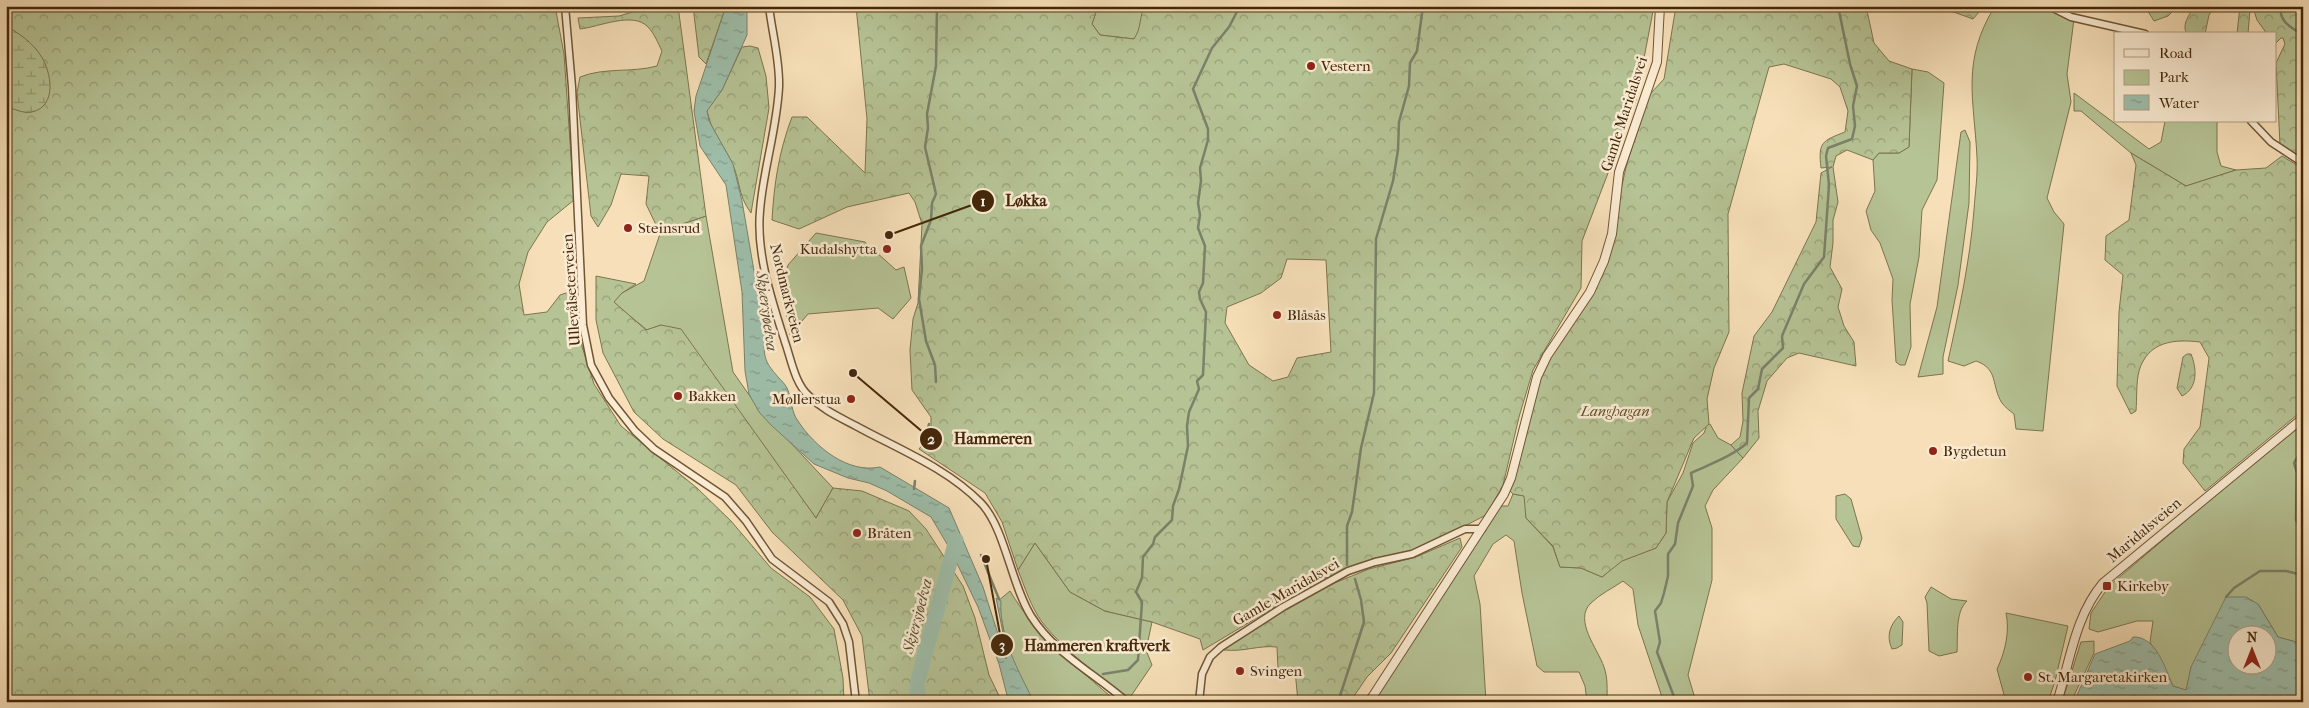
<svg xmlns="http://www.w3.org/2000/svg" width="2309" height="708" viewBox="0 0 2309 708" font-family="'IM FELL French Canon',serif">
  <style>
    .green { fill: #b6c395; stroke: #7d754f }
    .forest { fill: url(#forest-crowns); stroke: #7d754f; fill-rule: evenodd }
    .wetland { fill: url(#wetland-marsh); stroke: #7d754f }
    .water { fill: url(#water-ripples); stroke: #7a826a; fill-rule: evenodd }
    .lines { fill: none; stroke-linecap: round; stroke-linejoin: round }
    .stream { stroke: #7a826a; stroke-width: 2.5 }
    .river { stroke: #9ebeaa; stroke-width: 15 }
    .minor-casing { stroke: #715535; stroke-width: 9 }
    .tertiary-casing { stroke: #715535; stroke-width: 10 }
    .minor { stroke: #faebd2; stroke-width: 6 }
    .tertiary { stroke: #faebd2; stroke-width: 8 }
    .poi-dot { fill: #8f2418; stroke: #faebd2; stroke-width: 2 }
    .labels { text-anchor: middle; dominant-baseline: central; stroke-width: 5; stroke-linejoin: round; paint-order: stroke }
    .poi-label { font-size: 15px; fill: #442709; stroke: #faebd2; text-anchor: start }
    .street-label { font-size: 15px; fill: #442709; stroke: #faebd2 }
    .park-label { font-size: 15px; font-style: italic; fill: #604e2c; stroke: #faebd2 }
    .water-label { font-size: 16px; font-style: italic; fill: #5a4d31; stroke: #faebd2 }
    .leader { fill: none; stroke: #442709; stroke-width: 2 }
    .callout-dot { fill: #442709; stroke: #faebd2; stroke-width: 2 }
    .mark-label { font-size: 15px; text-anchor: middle; font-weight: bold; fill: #fff }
    .callout-label { font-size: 16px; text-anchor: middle; font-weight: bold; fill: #442709; stroke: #faebd2; stroke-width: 5; stroke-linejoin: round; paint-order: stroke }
  </style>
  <defs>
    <pattern id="forest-crowns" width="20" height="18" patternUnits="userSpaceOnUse" patternTransform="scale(1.25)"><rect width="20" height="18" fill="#b6c395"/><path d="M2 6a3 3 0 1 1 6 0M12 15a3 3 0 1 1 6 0" fill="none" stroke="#969e78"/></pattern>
    <pattern id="wetland-marsh" width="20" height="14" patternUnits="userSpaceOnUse" patternTransform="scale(1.25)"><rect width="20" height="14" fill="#b6c395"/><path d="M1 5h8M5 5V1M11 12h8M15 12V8" fill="none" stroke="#969e78"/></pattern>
    <pattern id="water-ripples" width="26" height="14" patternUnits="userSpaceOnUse" patternTransform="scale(1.25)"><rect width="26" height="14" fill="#9ebeaa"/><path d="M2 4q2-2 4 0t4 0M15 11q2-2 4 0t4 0" fill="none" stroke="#829a89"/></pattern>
  </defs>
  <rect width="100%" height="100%" fill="#f7e0b9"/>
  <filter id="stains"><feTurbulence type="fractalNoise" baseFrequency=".004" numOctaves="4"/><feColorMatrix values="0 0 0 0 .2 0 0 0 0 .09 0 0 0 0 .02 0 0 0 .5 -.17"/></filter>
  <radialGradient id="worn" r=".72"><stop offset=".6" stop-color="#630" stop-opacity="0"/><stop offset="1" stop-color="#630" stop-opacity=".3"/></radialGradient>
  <g class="green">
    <polygon points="1098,6 1145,6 1140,30 1134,39 1100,35 1092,24"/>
    <path d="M1995,6h51l28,13 -7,55 4,28 -24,96 7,14 10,12 -21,207 -27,-2 -2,-15c-4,-3 -9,-7 -12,-11 -11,-17 -3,-34 -26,-42l-12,5 -16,-5c11,-50 22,-100 26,-151 1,-17 4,-35 3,-53 -3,-59 -16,-96 18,-151z"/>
    <polygon points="1912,69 1928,72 1944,83 1937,180 1922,210 1919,257 1910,304 1911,347 1905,365 1900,365 1896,362 1892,300 1893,279 1880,243 1871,230 1866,211 1875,191 1873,160 1879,153 1899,153 1909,147"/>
    <polygon points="2074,93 2149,149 2161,142 2165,121 2217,121 2217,152 2221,166 2236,170 2186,186 2131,153 2081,111 2074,111"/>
    <polygon points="1965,130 1970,142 1969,203 1958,285 1943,357 1943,374 1918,377 1937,307 1961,132"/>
    <polygon points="706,216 733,372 759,409 833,488 816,518 767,451 661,325 647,330 613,302 622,293 644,281 661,231"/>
    <polygon points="816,233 865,242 896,270 904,267 911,298 893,319 878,308 808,314 790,335 782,288 788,265"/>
    <path d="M1710,424l8,14 13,7 12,13 -30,32 -8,16 7,22v52l-24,95 8,27 -33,-2 -25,-75 -5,-36 -10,-8c-10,7 -23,13 -32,22 -18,17 7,46 13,64 4,11 3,23 3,35h-20l-2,-16 -6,-14h-35l-7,-6 -15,-73 -8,-52 -8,-6 -13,9 -19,32 6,28 6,98h-114l128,-196h8l5,-12 12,2 1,22 27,29 7,20 21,1 21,9 19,-16 35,-13 10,-15 1,-31 16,-29 10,-30 11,-10 3,-8z"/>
    <polygon points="2303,424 2303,649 2296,642 2278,637 2258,604 2191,667 2187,691 2173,686 2150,642 2153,621 2137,621 2098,632 2089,629 2091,613 2109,586 2237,477"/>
    <polygon points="1845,494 1851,499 1862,538 1859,547 1853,546 1836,519 1836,496"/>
    <path d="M1035,543l35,49 35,19 47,11 -6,28 6,15 -23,34c-30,-24 -63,-46 -87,-77 -11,-15 -17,-34 -24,-52z"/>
    <path d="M1931,587l20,12 16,2c-12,11 -9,35 -10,51l-18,4 -10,-5 -2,-48 -2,-6z"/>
    <path d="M1010,591c27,46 68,77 107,111h-88l-21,-50 -10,-51z"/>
    <path d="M2006,613l62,13 -13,55 -7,21h-42l-9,-33c8,-16 13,-38 9,-56z"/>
    <path d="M1899,616l4,6 -1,23 -5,3 -5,1c-6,-13 -2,-24 7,-33z"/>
    <polygon points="2094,641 2094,653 2071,702 2062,702 2081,642"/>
  </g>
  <g class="forest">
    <path d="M6,6h549l9,48 10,146 -27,22 -19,30 -9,32 5,31 23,-3 13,-17 15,-5 3,44 16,50 27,42 76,62 34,33 40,47 39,29 24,32 9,49 1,24h-838v-596l20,6 21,-13c9,-33 -15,-58 -41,-73z"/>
    <path d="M641,6h37l28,210 -45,15 -3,-2 -12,-25 3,-28 -28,-2 -10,31 -13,22 -7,-11 -14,-123 3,-16c25,-10 51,-4 77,-11l5,-15c-4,-8 -8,-18 -14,-24 -15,-16 -49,0 -68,2l-2,-11 41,-2 20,-6z"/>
    <polygon points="693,6 726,6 706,64 699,57"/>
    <path d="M856,6h242l-6,18 8,11 34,4c8,-12 5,-23 11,-33h509l-18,94 -54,141 -1,47 -48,82 -14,47 -16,68 -17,30 -70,36 -49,12 -45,16 -119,71 -3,-11 -48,-17 -47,-11 -35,-19 -35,-49 -17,27 -16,-48 -17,-29 -66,-44 12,-15v-17l-19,-27 -2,-40 3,-31 5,-16 4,-79 -7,-22 -6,-9 -62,14 -48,22 -27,-9c2,-36 7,-69 20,-103h15l58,56 2,-54zM1287,259l39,1 5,92 -34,6 -9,19 -15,4 -24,-16 -24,-42 2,-16 34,-14 20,-15z"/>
    <path d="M1676,6h190l8,37 15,18 23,8 -3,78 -10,6h-20l-6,7 -26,-10 -11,6 -3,11 5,35 -5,18v23l-3,24 12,22 -4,18 6,19 10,16 2,24 -57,-13 -12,5 -20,23 -9,30 1,27 -16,20 -12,-13 9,-8 3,-16 -1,-28 12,-57 18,-24 44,-90 5,-49 11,-6 -11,1c-3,-26 1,-27 24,-36l3,-21 -8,-24 -9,-8 -47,-15 -15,3 -41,147 1,118 -15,36 -7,31 2,25 -15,14 -27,64 -1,31 -10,15 -34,13 -20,16 -21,-9 -21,-1 -7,-21 -27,-28 -2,-22 -11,-2 -8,-8 33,-109 68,-121 21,-93 23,-69 14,-15z"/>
    <polygon points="1937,6 1984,6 1973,19"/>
    <polygon points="2149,6 2178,6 2168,16 2154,21 2149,13"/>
    <path d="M2194,6h21l-6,9 -4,19h-18c-6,-10 3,-19 7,-28z"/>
    <polygon points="2240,6 2303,6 2303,158 2280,145 2276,63 2285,44 2283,38 2281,38 2275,44 2275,34 2267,34 2257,20 2253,8 2250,9 2248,34 2237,34"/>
    <path d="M750,46l8,2 8,28 3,32 -18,105c-14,-19 -10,-31 -19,-50 -8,-18 -22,-33 -25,-53l15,-20 20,-43z"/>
    <path d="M2131,153l55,33 50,-16 30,-2 16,-12 21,13v241l-98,81 -22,-28 1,-14 16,-22 9,-69 -9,-16c-26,-3 -52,-1 -61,29 -3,12 -2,28 -3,40l-5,3 -14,-28 2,-74 4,-37 -18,-15 1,-24 23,-16 7,-55z"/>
    <polygon points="596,276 636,284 622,293 614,302 646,330 661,325 681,329 816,518 833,488 862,491 909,511 926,529 963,586 975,618 989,675 1002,702 870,702 862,636 843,600 772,532 736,485 663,439 634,412 603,353 596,320"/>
    <path d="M2187,354h4c6,15 7,34 -9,42l-5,-8 6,-31z"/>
    <path d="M1460,538l2,9 -71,106 -24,24 -17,25h-52l-3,-32 -17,-2 -1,-21c-19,-2 -32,5 -53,3l7,-9 91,-53 47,-19 47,-12z"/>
  </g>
  <path class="wetland" d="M6,26c14,8 26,16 35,30 10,15 17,50 -9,56 -7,2 -19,-3 -26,-6z"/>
  <g class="water">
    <path d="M726,6h21v29l-25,55 -15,21 2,10 24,43 9,37 23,134c-2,21 -1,26 13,42 3,3 7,7 9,11 5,11 4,24 11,33 17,26 50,53 82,46l69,41 34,79 23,72 1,-6 -11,-55 5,3c-2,36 17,69 33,101h-24l-2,-3 -9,-35 -21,-57 -28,-58 -19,-32 -44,-26 -18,-8 -21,-5 -34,-14 -43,-39 -12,-13 -10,-18 -4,-23 -3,-79 -16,-107 -26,-39 -6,-35 2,-15z"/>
    <path d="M2226,597h20l12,7 20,33 18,5 7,7v53h-229l21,-48 35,-13 3,-4c23,-1 32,31 40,49l13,4 5,-23zM2236,636h30v30h-30z"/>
  </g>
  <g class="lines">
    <g class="stream">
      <path d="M2280,6c0,15 8,20 20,27l2,20 -3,19 4,28"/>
      <polyline points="936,382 935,365 926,341 919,299 922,269 921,246 931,220 932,203 936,194 925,147 928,128 927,114 936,66 937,6"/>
      <polyline points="2303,386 2300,387 2303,403"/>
      <polyline points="2303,447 2294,463 2297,473 2296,520 2303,533"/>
      <polyline points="923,448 929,424"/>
      <polyline points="914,489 915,481"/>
      <polyline points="981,555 999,599"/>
      <polyline points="1347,565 1347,526 1352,512 1361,448 1374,393 1376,239 1393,181 1398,150 1399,122 1409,86 1410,63 1417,51 1423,6"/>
      <polyline points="2226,597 2234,588 2260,571 2286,571 2298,574 2303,573"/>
      <polyline points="1103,674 1128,670 1138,660 1142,602 1136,592 1142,578 1143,557 1153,544 1155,537 1172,520 1173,506 1179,489 1188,446 1187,426 1189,412 1199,389 1197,381 1203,375 1206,312 1200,299 1199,292 1203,283 1205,246 1198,228 1200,215 1198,203 1201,181 1200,168 1208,140 1208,129 1193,89 1212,48 1229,27 1240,6"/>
      <polyline points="1338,702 1364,622 1361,600 1355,579"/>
      <path d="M1676,702l-19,-50 3,-10 -5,-31 6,-8 3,-10 4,-17v-22l7,-10 3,-21 15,-37 -2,-13c19,-9 40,-16 56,-30l2,-45 9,-9 4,-20 21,-21 -1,-12 22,-52 20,-27 5,-72 -3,-29 2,-8 24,-9 3,-13 -2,-20 4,-20 -7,-22 -12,-58"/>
    </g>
    <polyline class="river" points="918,702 917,684 956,540"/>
    <defs>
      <g id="minor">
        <polyline points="565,6 572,87 583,325 591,365 609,398 635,431 654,449 725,497 746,521 772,559 829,602 843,624 849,642 856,702"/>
        <path d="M769,6c3,27 11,54 10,81 -2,42 -16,83 -19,124 -4,43 12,90 25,131 6,17 10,42 24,54 14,14 30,21 47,30 42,23 91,42 125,77 24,25 30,81 50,113 24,38 63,57 96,86"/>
        <polyline points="2049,6 2071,17 2145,34"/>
        <polyline points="2251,121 2271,142 2303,163"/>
        <polyline points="1199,702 1202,674 1210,657 1221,647 1283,607 1348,571 1375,562 1412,554 1465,529 1482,529"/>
      </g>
      <g id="tertiary">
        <polyline points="1369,702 1504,494 1511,478 1537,377 1547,356 1590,292 1604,261 1612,234 1619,172 1657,62 1660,6"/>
        <path d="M2057,702c13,-40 18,-86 46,-119l200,-165"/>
      </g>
    </defs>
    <use href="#minor" class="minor-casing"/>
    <use href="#tertiary" class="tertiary-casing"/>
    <use href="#minor" class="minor"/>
    <use href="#tertiary" class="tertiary"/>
  </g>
  <g class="poi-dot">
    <circle cx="1311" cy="66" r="5"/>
    <circle cx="628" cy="228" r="5"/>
    <circle cx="887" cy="249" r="5"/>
    <circle cx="1277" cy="315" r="5"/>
    <circle cx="678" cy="396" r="5"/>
    <circle cx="851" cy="399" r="5"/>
    <circle cx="1933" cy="451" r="5"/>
    <circle cx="857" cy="533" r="5"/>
    <rect x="2102" y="581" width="10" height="10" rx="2.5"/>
    <circle cx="1240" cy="671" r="5"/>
    <circle cx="2028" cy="677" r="5"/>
  </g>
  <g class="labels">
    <g class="poi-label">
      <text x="1321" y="66">Vestern</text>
      <text x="638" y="228">Steinsrud</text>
      <text x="877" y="249" text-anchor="end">Kudalshytta</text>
      <text x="1287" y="315">Blåsås</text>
      <text x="688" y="396">Bakken</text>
      <text x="841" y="399" text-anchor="end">Møllerstua</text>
      <text x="1943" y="451">Bygdetun</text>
      <text x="867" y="533">Bråten</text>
      <text x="2117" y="586">Kirkeby</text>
      <text x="1250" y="671">Svingen</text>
      <text x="2038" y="677">St. Margaretakirken</text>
    </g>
    <g class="street-label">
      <text transform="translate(1624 114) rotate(-72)">Gamle Maridalsvei</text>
      <text transform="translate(571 290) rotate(-94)">Ullevålseterveien</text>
      <text transform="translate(787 293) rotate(76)">Nordmarkveien</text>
      <text transform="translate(2144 530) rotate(-40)">Maridalsveien</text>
      <text transform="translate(1286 592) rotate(-30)">Gamle Maridalsvei</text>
    </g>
    <g class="park-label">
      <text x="1615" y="411">Langhagan</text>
    </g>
    <g class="water-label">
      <text transform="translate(767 311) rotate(82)">Skjærsjøelva</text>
      <text transform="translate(917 616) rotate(-75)">Skjersjøelva</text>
    </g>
  </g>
  <path class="leader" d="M889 235L983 201M853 373L931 439M986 559L1002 645"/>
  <g class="callout-dot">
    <circle cx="889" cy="235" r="5"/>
    <circle cx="853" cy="373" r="5"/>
    <circle cx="986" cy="559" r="5"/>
    <circle cx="983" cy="201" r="12"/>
    <circle cx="931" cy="439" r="12"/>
    <circle cx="1002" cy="645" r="12"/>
  </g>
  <g class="mark-label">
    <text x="983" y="206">1</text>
    <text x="931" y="444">2</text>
    <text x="1002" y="650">3</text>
  </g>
  <g class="callout-label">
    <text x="1026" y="206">Løkka</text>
    <text x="993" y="444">Hammeren</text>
    <text x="1097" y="651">Hammeren kraftverk</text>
  </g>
  <rect width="2309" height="708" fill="none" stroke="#f7e0b9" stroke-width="25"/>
  <rect x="8" y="8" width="2294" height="693" fill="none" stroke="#442709" stroke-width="2.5"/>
  <rect x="12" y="12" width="2284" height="683" fill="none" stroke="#442709"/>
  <rect x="2114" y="32" width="162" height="90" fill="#faebd2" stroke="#b19d82"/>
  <rect x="2124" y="49" width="25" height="8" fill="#faebd2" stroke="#b19d82"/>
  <text x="2159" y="58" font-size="15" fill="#442709">Road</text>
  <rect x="2124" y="70" width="25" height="15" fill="#b6c395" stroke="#b19d82"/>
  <text x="2159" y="82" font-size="15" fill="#442709">Park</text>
  <rect x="2124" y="95" width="25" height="15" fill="url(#water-ripples)" stroke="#b19d82"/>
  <text x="2159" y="108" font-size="15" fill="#442709">Water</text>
  <g transform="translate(2252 650)"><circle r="24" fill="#faebd2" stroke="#b19d82"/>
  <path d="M0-4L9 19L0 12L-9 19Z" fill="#8f2418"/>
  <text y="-8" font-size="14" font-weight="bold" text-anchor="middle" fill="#442709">N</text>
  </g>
  <rect width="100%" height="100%" filter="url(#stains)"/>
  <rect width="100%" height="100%" fill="url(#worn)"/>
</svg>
